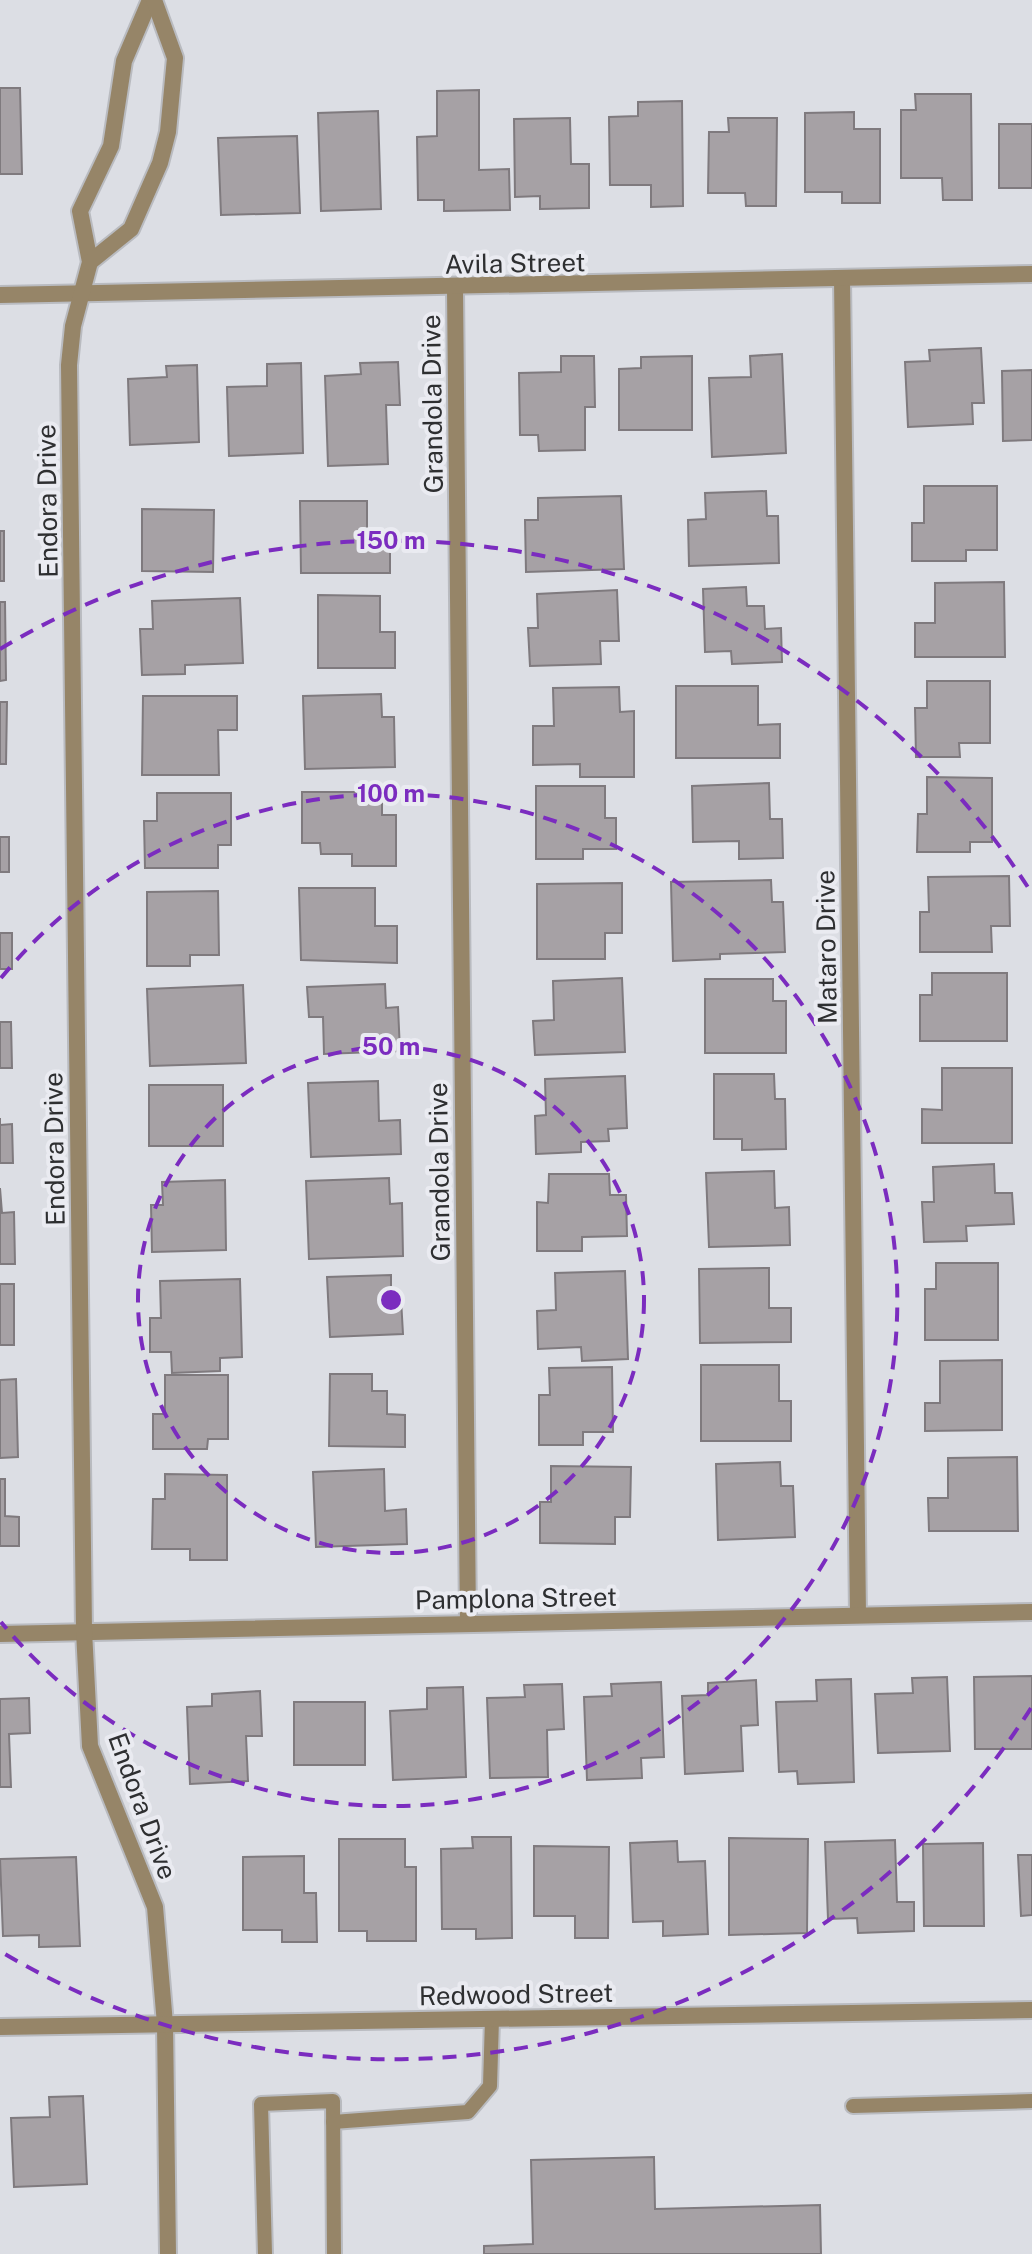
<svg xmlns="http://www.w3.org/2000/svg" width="1032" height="2254" viewBox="0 0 1032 2254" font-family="'Public Sans',sans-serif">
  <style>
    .building { fill: #a6a1a5; stroke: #7f7a7e; stroke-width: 2 }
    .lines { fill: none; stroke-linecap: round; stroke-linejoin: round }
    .service-casing { stroke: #b9bbc0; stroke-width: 18 }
    .minor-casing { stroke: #b9bbc0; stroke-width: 20 }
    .tertiary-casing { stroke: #b9bbc0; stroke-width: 20 }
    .service { stroke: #968568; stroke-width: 14 }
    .minor { stroke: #968568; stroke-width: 16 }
    .tertiary { stroke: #968568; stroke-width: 16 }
    .ring { fill: none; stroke: #7b2cbf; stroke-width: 4; stroke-dasharray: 14 10 }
    .labels { text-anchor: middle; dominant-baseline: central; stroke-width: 8; stroke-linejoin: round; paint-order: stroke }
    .street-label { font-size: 26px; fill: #2e2f31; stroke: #eaebf1 }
    .centre { fill: #7b2cbf; stroke: #eaebf1; stroke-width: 4 }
    .ring-label { font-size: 24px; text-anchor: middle; font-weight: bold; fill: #7b2cbf; stroke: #eaebf1; stroke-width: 8; stroke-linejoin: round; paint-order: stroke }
  </style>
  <rect width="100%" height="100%" fill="#dcdee4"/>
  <g class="building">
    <polygon points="0,88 20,88 22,174 0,174"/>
    <polygon points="479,90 479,170 509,169 510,210 444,211 444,200 418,200 417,137 437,136 437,91"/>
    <polygon points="915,94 971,94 972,200 943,200 942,178 901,178 901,110 916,110"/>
    <polygon points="682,101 683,206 651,207 651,185 610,185 609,117 638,116 638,102"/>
    <polygon points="378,111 381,209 321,211 318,113"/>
    <polygon points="854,112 854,129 880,129 880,203 842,203 842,192 805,192 805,113"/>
    <polygon points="570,118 571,164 589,164 589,208 540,209 540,196 515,197 514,119"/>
    <polygon points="728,118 777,118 776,206 746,206 745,193 708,193 709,132 729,132"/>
    <rect x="999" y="124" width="33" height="64"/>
    <polygon points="297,136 300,213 221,215 218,138"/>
    <polygon points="981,348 984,403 972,403 973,424 908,427 905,362 930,361 929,350"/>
    <polygon points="782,354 786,453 712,457 709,378 751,377 750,356"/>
    <polygon points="561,356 594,356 595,407 585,407 585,450 539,451 538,435 520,435 519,373 561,372"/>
    <polygon points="692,356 692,430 619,430 619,369 641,368 641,357"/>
    <polygon points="398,362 400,405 386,405 388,464 328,466 325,376 361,374 360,363"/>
    <polygon points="301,363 303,453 229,456 227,387 267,386 267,364"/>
    <polygon points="197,365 199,442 130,445 128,379 167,377 166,366"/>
    <polygon points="1032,370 1032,440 1003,441 1002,371"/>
    <polygon points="924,486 997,486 997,550 966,550 966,561 912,561 912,523 924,523"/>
    <polygon points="766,491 767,516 778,516 779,563 689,566 688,520 706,519 705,493"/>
    <polygon points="621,496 624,569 526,572 525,520 538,520 538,498"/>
    <polygon points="300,501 367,501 367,539 390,538 390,573 301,573"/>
    <polygon points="142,509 214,510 213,572 142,571"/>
    <rect x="0" y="531" width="4" height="50"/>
    <polygon points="1004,582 1005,657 915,657 915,623 935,623 935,583"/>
    <polygon points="746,587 747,606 764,606 765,629 781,628 782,662 732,664 731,651 705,652 703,589"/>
    <polygon points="617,590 619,641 600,641 601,664 530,666 528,628 538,628 537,594"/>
    <polygon points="318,595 380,596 380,632 395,632 395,668 318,668"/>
    <polygon points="240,598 243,663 185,665 185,674 142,675 140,629 153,629 152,601"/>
    <polygon points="0,602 5,602 6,680 0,681"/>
    <polygon points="927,681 990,681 990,743 959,743 960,757 916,757 915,708 927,708"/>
    <polygon points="676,686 758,686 758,725 780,724 780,758 676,758"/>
    <polygon points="619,687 620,712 634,711 634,777 580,777 580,764 533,765 533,726 554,726 553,688"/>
    <polygon points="381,694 382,717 394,717 395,767 305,769 303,696"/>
    <polygon points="143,696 237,696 237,730 218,730 219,775 142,775"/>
    <polygon points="0,702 7,702 6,764 0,764"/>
    <polygon points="927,777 992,778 992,842 970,842 970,852 917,852 918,814 927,814"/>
    <polygon points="769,783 770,819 782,819 783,858 739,859 739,841 693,842 692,786"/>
    <polygon points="536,786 605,786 605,818 616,818 616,849 583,849 583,859 536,859"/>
    <polygon points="302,792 382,792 382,815 396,815 396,866 352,866 352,854 321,854 320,843 302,843"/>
    <polygon points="157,793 231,793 231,845 218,845 218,868 145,868 144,821 157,821"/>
    <rect x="0" y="837" width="9" height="35"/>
    <polygon points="1009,876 1010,926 991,926 992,952 920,952 920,912 929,912 928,877"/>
    <polygon points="771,880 772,902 783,902 785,952 720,954 720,959 673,961 671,882"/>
    <polygon points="622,883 622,933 605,933 605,959 537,959 537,884"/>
    <polygon points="299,888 375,888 375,926 397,926 397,963 301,960"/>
    <polygon points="218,891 219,955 190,955 190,966 147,966 147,892"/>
    <rect x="0" y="933" width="12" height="36"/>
    <polygon points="932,973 1007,973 1007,1041 920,1041 920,995 932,995"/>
    <polygon points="622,978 625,1052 535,1055 533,1021 554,1020 553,981"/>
    <polygon points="705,979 773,979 773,1001 786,1001 786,1053 705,1053"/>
    <polygon points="385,984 386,1008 398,1007 400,1051 324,1054 323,1017 309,1017 307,987"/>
    <polygon points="243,985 246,1063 150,1066 147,989"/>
    <polygon points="0,1022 11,1022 12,1068 0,1068"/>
    <polygon points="942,1068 1012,1068 1012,1143 922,1143 922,1109 942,1110"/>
    <polygon points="714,1074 774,1074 775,1099 785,1099 786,1149 742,1150 742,1139 714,1139"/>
    <polygon points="625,1076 627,1128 608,1129 609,1141 581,1142 581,1152 536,1154 535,1116 546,1115 545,1079"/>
    <polygon points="378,1081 379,1121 400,1120 401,1154 311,1157 308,1083"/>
    <rect x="149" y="1085" width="74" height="61"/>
    <polygon points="0,1118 0,1125 12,1124 13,1163 0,1163"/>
    <polygon points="994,1164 995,1193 1012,1193 1014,1224 966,1226 967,1241 924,1242 922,1202 934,1202 933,1167"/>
    <polygon points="774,1171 775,1208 789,1207 790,1245 709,1247 706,1173"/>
    <polygon points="549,1174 609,1174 610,1195 626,1195 627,1236 582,1237 582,1251 537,1251 537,1202 548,1203"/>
    <polygon points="389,1178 390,1204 402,1203 403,1256 309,1259 306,1181"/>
    <polygon points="225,1180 226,1250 152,1252 151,1205 163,1205 162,1182"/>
    <polygon points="0,1188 2,1213 14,1212 15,1264 0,1264"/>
    <polygon points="936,1263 998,1263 998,1340 925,1340 925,1289 936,1289"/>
    <polygon points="769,1268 769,1308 791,1308 791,1342 700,1343 699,1269"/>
    <polygon points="625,1271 628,1359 582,1361 581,1347 538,1349 537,1311 556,1310 555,1273"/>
    <polygon points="391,1275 391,1300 401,1299 403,1334 330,1337 327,1277"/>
    <polygon points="240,1279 242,1357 220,1358 220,1371 172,1373 171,1352 150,1352 150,1318 161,1318 160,1281"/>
    <rect x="0" y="1284" width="14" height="61"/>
    <polygon points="1002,1360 1002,1430 925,1431 925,1403 940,1403 940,1361"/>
    <polygon points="701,1365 779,1365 779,1401 791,1401 791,1441 701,1441"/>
    <polygon points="612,1367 613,1432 583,1432 583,1445 539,1445 539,1395 550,1395 549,1368"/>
    <polygon points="330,1374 372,1374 372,1391 387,1391 387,1414 405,1415 405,1447 329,1446"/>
    <polygon points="165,1375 228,1375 228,1439 208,1439 207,1449 153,1449 153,1414 165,1414"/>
    <polygon points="16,1379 18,1457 0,1458 0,1380"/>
    <polygon points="1017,1457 1018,1531 929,1531 928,1498 948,1498 948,1458"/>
    <polygon points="780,1462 781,1486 793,1486 795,1537 718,1540 716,1464"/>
    <polygon points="551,1466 631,1467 630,1517 615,1517 615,1544 540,1543 540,1502 551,1502"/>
    <polygon points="384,1469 385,1511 406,1509 407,1544 316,1547 313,1472"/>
    <polygon points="165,1474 227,1475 227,1560 190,1560 190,1549 152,1549 153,1499 165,1499"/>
    <polygon points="0,1479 5,1479 5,1516 19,1517 19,1546 0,1546"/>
    <polygon points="1032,1676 1032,1749 975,1749 974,1677"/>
    <polygon points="947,1677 950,1751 878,1753 875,1694 913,1693 912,1678"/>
    <polygon points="851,1679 854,1782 798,1784 797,1771 779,1772 776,1702 817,1701 816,1680"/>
    <polygon points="756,1680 758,1725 741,1726 743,1771 685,1774 682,1696 708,1695 708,1683"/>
    <polygon points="661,1682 664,1757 641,1758 642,1778 587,1780 584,1697 612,1696 611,1684"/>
    <polygon points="562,1684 564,1729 547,1730 548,1777 490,1778 487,1698 525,1697 524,1685"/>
    <polygon points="463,1687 466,1777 393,1780 390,1711 427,1709 427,1688"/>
    <polygon points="260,1691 262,1736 246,1736 248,1781 190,1784 187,1707 212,1706 212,1694"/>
    <polygon points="29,1698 30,1733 9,1734 11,1787 0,1787 0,1699"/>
    <rect x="294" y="1702" width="71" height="63"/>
    <polygon points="472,1837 511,1837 512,1938 476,1939 476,1929 442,1929 441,1849 473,1848"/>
    <polygon points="729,1838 808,1839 807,1933 729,1935"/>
    <polygon points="339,1839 405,1839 405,1867 416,1867 416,1941 367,1941 367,1931 339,1931"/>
    <polygon points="895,1840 897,1902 914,1902 914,1931 858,1933 857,1918 828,1919 825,1842"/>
    <polygon points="677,1841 678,1862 705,1861 708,1934 663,1936 663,1921 633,1922 630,1843"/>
    <polygon points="983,1843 984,1926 924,1926 923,1844"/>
    <polygon points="534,1846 609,1847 608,1938 575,1938 575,1916 534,1916"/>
    <polygon points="1018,1855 1032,1855 1032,1915 1021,1916"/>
    <polygon points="304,1856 304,1893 316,1893 317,1942 282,1942 282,1930 243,1930 243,1857"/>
    <polygon points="76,1857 80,1946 39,1947 39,1935 3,1936 0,1859"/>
    <polygon points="83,2096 87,2184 14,2187 11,2118 50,2117 49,2097"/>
    <polygon points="654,2157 655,2209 820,2205 821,2254 484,2254 484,2246 533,2244 531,2160"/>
  </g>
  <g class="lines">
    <defs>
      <g id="service">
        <polyline points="853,2106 1032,2101"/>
        <polyline points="333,2122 468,2112 490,2086 492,2019"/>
        <polyline points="265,2254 261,2104 333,2101 334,2254"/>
      </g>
      <g id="minor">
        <polyline points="842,278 858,1615"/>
        <polyline points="455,289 468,1623"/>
        <polyline points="0,295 1032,274"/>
        <polyline points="0,1634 1032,1612"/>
      </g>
      <g id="tertiary">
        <polyline points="150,0 124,61 111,146 80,211 90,262 73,326 69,365 84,1631 90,1746 155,1907 165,2024 168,2254"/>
        <polyline points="90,262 131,229 160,163 168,132 175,58 154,0"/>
        <polyline points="0,2027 1032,2010"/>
      </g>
    </defs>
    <use href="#service" class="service-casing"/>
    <use href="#minor" class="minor-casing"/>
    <use href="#tertiary" class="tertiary-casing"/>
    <use href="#service" class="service"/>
    <use href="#minor" class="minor"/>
    <use href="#tertiary" class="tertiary"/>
  </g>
  <g class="ring">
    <circle cx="391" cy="1300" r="253"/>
    <path d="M1 978A506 506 0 1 1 1 1622"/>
    <path d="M1031 1708A759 759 0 0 1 0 1951M0 649A759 759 0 0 1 1031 892"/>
  </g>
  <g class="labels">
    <g class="street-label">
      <text transform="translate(515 263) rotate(-1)">Avila Street</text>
      <text transform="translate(432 404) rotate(-91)">Grandola Drive</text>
      <text transform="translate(47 501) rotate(-91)">Endora Drive</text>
      <text transform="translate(826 947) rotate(-91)">Mataro Drive</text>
      <text transform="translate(54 1149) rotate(-91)">Endora Drive</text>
      <text transform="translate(439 1172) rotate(-91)">Grandola Drive</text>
      <text transform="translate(516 1598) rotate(-1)">Pamplona Street</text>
      <text transform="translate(143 1806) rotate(70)">Endora Drive</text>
      <text transform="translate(516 1994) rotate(-1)">Redwood Street</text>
    </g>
  </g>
  <circle cx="391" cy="1300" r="12" class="centre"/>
  <g class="ring-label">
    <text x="391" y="549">150 m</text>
    <text x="391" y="802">100 m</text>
    <text x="391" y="1055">50 m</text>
  </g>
</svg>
